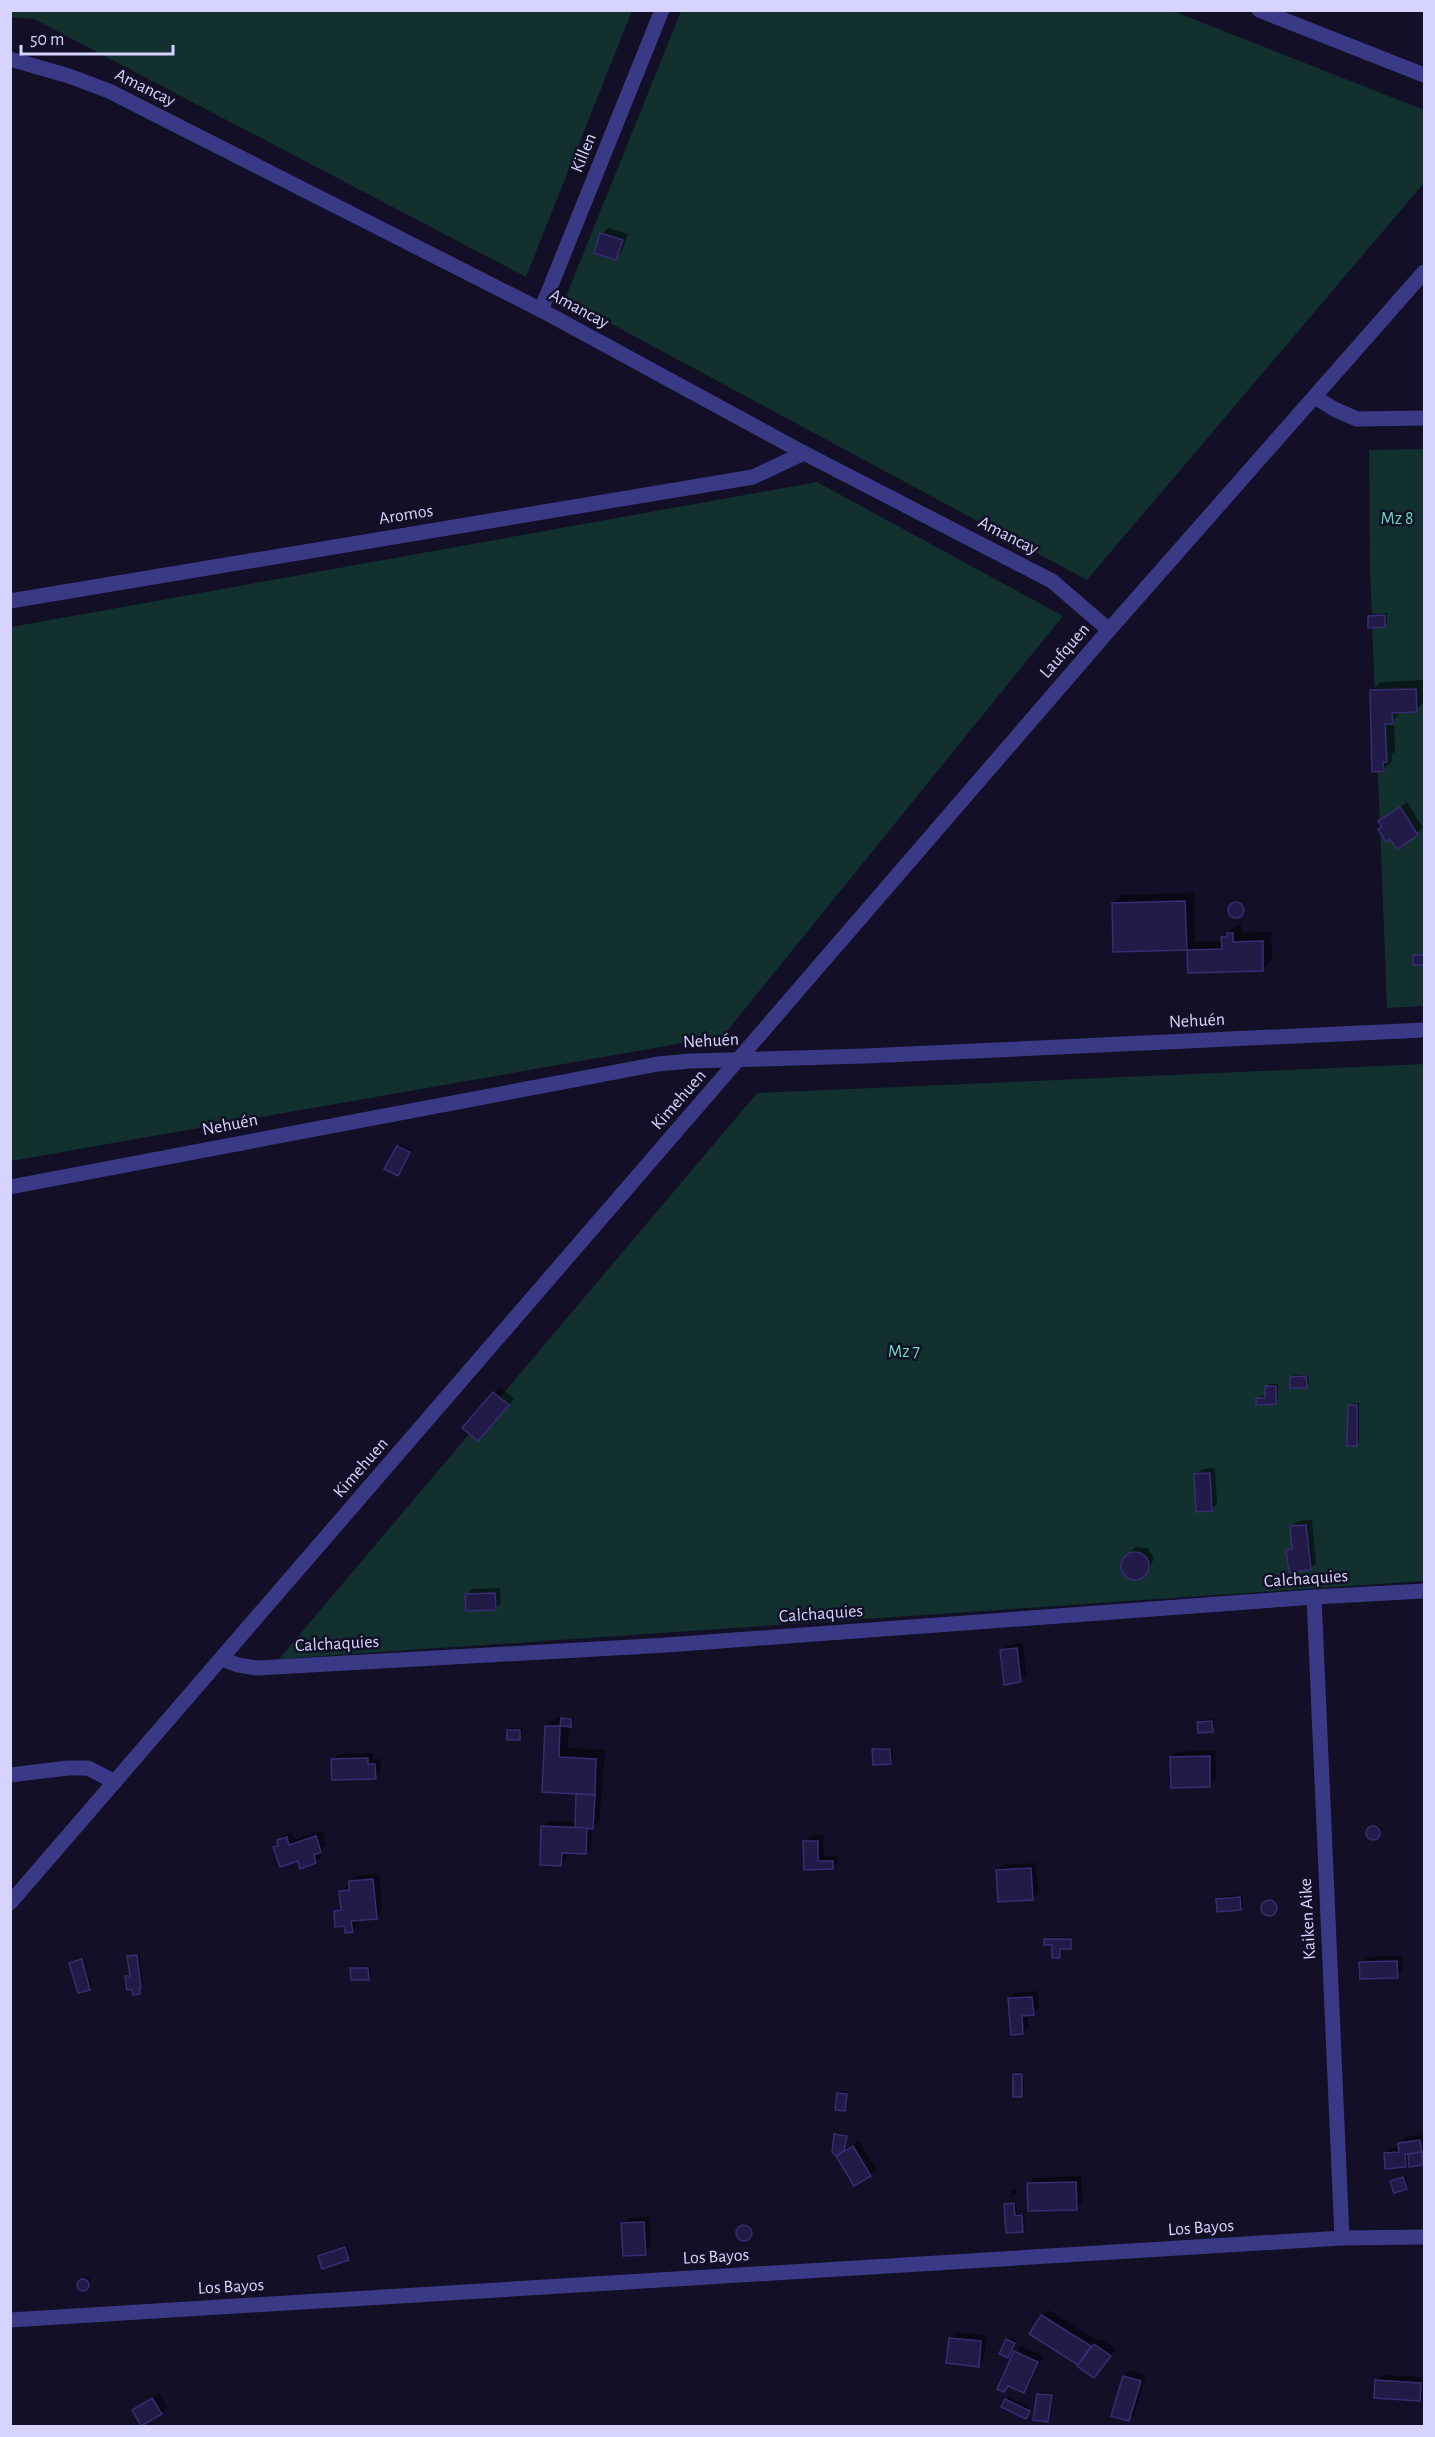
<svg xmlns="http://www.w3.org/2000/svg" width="1435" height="2437" viewBox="0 0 1435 2437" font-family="'Alegreya Sans',sans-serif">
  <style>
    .green { fill: #11302e }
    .shadow { fill: #0007; fill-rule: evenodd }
    .building { fill: #221a47; stroke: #382c73; stroke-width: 1.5 }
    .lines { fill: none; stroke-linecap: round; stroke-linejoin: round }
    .minor { stroke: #3a3985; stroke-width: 15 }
    .labels { text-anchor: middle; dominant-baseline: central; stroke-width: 5; stroke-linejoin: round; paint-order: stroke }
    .street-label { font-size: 18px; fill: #d7d3ff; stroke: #120f26 }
    .park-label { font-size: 18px; fill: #5de1bd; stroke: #120f26 }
  </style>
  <rect width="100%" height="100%" fill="#120f26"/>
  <g class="green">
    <polygon points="11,10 632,10 632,11 526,277 34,19 11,17"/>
    <polygon points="681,11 1173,11 1424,110 1424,183 1087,580 565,299"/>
    <polygon points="1424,449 1424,1006 1387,1008 1370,569 1369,450"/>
    <polygon points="817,482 1063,616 723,1036 11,1161 11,627"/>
    <polygon points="1424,1064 1424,1581 279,1659 757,1093"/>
  </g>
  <g class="shadow">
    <polygon points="608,228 628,234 621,253 615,259 602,234"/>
    <polygon points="1387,613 1387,623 1385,626 1369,616 1372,614"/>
    <polygon points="1424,680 1424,702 1416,711 1401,711 1394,720 1395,751 1392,754 1392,761 1383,770 1371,691 1381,682"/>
    <polygon points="1407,802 1423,828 1397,847 1391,837 1380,829 1383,826 1380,821"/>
    <polygon points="1194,893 1195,942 1223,941 1223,938 1232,929 1241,924 1242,933 1271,932 1272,960 1263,969 1189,972 1188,949 1115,951 1113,904 1122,895"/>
    <circle cx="1238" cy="908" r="7"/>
    <polygon points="400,1144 412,1150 398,1174 398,1146"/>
    <polygon points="1294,1375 1308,1375 1309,1384 1306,1386 1292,1377"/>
    <polygon points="1269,1384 1278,1384 1278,1400 1275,1403 1258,1399 1260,1396 1266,1396 1266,1387"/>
    <polygon points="500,1387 514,1399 484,1434 464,1428"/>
    <polygon points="1352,1403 1359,1403 1359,1442 1356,1445 1349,1406"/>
    <polygon points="1215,1468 1217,1504 1211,1510 1196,1475 1202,1469"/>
    <polygon points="1312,1520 1316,1563 1310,1569 1288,1550 1294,1545 1292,1527 1298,1521"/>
    <polygon points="1136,1547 1148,1548 1154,1558 1149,1570 1142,1576 1131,1578 1122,1569 1125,1557"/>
    <polygon points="500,1588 501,1603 495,1609 466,1595 472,1589"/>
    <polygon points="1023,1643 1026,1675 1020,1681 1002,1651 1008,1645"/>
    <polygon points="556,1717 573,1717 573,1723 569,1725 568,1748 605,1750 599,1821 592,1827 591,1847 585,1853 567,1852 566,1858 561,1864 543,1827 548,1821 577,1822 578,1792 544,1791 547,1726"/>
    <polygon points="1214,1719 1214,1728 1212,1730 1199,1722 1201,1720"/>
    <polygon points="511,1728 522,1728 522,1736 519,1738 509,1731"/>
    <polygon points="892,1747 893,1760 890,1762 874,1750 876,1748"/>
    <polygon points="1215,1750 1216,1780 1210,1786 1172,1757 1177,1752"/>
    <polygon points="373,1753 373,1759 381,1759 381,1772 375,1778 333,1760 339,1754"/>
    <polygon points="1374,1825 1381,1827 1377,1838 1369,1836 1368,1832"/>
    <polygon points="322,1831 326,1845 320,1851 322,1856 316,1862 299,1859 275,1848 284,1835 292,1832 295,1840"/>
    <polygon points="823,1835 824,1856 838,1856 838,1862 832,1868 805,1868 805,1842 811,1836"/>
    <polygon points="1036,1863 1038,1893 1032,1898 997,1871 1003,1865"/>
    <polygon points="379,1874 382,1911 376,1917 357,1919 358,1925 352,1931 335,1911 342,1905 341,1892 347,1886 350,1885 350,1882 356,1876"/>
    <polygon points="1242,1895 1243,1906 1240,1909 1218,1899 1220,1897"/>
    <circle cx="1271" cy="1907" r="7"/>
    <polygon points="1048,1937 1072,1937 1072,1945 1070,1948 1062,1948 1062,1954 1060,1957 1053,1943 1046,1940"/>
    <polygon points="139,1953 143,1984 139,1992 126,1977 131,1974 129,1957"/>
    <polygon points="1402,1956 1403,1970 1397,1976 1361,1963 1367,1957"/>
    <polygon points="84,1958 92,1986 90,1989 71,1963"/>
    <polygon points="354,1966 370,1966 371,1976 368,1978 352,1969"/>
    <path d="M1037,1991l2,17 -6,6h-6l2,13 -6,6 -14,-34 6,-6zM1019,2009h3l2,21h-3z"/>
    <polygon points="1017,2072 1023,2072 1024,2093 1021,2096 1014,2075"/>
    <polygon points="841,2091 848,2092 847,2107 844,2110 838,2094"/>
    <polygon points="838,2133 846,2134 843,2150 859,2141 876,2169 870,2175 837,2156 834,2152 835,2135"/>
    <polygon points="1424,2135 1424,2161 1422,2163 1410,2161 1405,2165 1385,2154 1391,2148 1400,2147 1400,2143 1406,2137"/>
    <polygon points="1081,2176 1082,2202 1076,2208 1028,2184 1034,2178"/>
    <polygon points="1406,2176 1408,2185 1406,2188 1392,2182"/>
    <polygon points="1012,2190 1017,2190 1017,2193 1010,2196"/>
    <polygon points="1016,2201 1017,2214 1024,2214 1025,2228 1022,2231 1006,2204 1009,2202"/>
    <polygon points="649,2217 651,2247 645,2253 623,2224 629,2218"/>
    <circle cx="746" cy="2231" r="7"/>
    <polygon points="347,2245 351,2256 349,2259 320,2256"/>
    <polygon points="85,2277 89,2277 90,2284 81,2289 78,2283"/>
    <polygon points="1048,2310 1098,2341 1101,2339 1115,2349 1099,2371 1079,2364 1042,2316"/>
    <polygon points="957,2332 986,2336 984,2359 978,2365 951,2338"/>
    <polygon points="1010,2338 1017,2341 1008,2356 1008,2340"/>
    <polygon points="1021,2346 1043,2356 1029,2386 1023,2391 1010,2385 1004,2391 1015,2352"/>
    <polygon points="1130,2370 1146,2375 1134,2414 1128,2420 1124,2376"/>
    <polygon points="1383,2375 1424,2377 1424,2394 1419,2400 1377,2381"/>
    <polygon points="1041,2392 1054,2393 1050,2418 1048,2420 1038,2394"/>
    <polygon points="159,2393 167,2407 161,2413 133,2410"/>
    <polygon points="1009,2397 1031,2408 1028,2415 1003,2406"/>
  </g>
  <g class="building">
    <polygon points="600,233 623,240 616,260 594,253"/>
    <polygon points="1385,615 1385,627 1368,628 1368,616"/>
    <polygon points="1416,689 1417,712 1392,713 1393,724 1385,724 1387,762 1383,762 1384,771 1372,772 1370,690"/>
    <polygon points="1400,807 1418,835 1397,849 1390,839 1386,842 1378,829 1382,827 1378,821"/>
    <polygon points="1185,901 1187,950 1113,952 1112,903"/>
    <circle cx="1236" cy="910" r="8"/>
    <polygon points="1227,933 1233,933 1233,942 1263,941 1263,971 1188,973 1187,950 1222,949 1221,937 1227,937"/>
    <rect x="1413" y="955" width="11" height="10"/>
    <polygon points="397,1146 410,1152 398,1176 384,1169"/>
    <polygon points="1306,1376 1307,1388 1290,1388 1290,1377"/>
    <polygon points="1265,1386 1276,1386 1276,1404 1256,1405 1256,1398 1265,1398"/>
    <polygon points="493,1392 509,1405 478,1441 462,1428"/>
    <polygon points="1348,1405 1357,1405 1357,1446 1347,1446"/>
    <polygon points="1210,1473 1212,1511 1196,1512 1194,1474"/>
    <polygon points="1306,1525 1311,1570 1289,1572 1286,1550 1292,1549 1290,1526"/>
    <circle cx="1135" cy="1566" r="14"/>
    <polygon points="495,1593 496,1610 466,1611 465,1594"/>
    <polygon points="1017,1648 1021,1682 1004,1685 1000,1650"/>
    <polygon points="561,1718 571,1719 571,1727 560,1726"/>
    <polygon points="1212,1721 1213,1732 1198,1733 1197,1722"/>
    <polygon points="545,1726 560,1726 559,1757 596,1759 595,1795 542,1792"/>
    <rect x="507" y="1730" width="13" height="10"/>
    <polygon points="872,1749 890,1749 891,1764 873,1765"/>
    <polygon points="1210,1756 1210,1787 1171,1788 1170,1757"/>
    <polygon points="368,1758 368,1764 375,1764 376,1779 332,1780 331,1759"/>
    <polygon points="576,1794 595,1795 593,1829 575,1828"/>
    <circle cx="1373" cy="1833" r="7"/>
    <polygon points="541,1826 587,1828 586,1854 562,1853 561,1866 540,1865"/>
    <polygon points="316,1836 321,1852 314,1855 316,1863 300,1869 298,1861 280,1867 273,1847 278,1846 277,1840 287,1837 289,1845"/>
    <polygon points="803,1841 818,1841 818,1861 833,1861 833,1869 804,1870"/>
    <polygon points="1031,1868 1033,1900 998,1902 996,1870"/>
    <polygon points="373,1879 377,1919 351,1921 353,1932 345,1933 344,1926 335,1927 334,1911 341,1910 339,1891 349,1890 349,1881"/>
    <polygon points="1240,1897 1241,1910 1217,1912 1216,1899"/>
    <circle cx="1269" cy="1908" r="8"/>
    <polygon points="1044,1939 1071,1939 1071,1949 1060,1949 1060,1958 1052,1958 1052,1945 1044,1945"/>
    <polygon points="137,1955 141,1988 139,1989 140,1994 133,1995 132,1989 127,1990 125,1976 130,1976 127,1956"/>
    <polygon points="82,1959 90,1990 78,1993 69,1963"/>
    <polygon points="1397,1961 1398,1978 1360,1979 1359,1962"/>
    <polygon points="350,1968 368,1968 369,1980 351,1980"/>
    <polygon points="1032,1997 1034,2015 1022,2016 1023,2034 1011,2035 1008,1998"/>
    <rect x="1013" y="2074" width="9" height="23"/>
    <polygon points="837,2093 847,2094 845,2111 835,2110"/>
    <polygon points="834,2134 847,2136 844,2151 836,2156 832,2152"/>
    <polygon points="1420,2140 1422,2152 1405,2154 1406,2167 1385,2169 1384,2153 1399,2152 1398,2143"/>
    <polygon points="853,2146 871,2176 854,2186 836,2156"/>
    <polygon points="1422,2152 1423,2165 1409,2167 1408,2154"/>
    <polygon points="1403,2177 1407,2189 1394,2193 1390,2181"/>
    <polygon points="1076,2182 1077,2210 1028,2211 1027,2183"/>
    <polygon points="1014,2203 1015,2216 1022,2215 1023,2232 1006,2233 1004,2204"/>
    <polygon points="644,2222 646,2255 623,2256 621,2223"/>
    <circle cx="744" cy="2233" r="8"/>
    <polygon points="345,2247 349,2260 322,2269 318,2256"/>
    <circle cx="83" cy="2285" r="6"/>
    <polygon points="1041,2315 1091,2346 1078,2365 1029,2334"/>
    <polygon points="949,2338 981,2341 979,2367 946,2363"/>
    <polygon points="1006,2339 1015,2343 1008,2358 999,2354"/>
    <polygon points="1094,2344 1111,2356 1094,2378 1077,2366"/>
    <polygon points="1014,2351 1038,2362 1024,2393 1008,2386 1004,2392 997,2389"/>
    <polygon points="1123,2376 1141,2381 1129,2421 1111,2416"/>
    <polygon points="1375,2380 1421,2383 1420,2401 1374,2398"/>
    <polygon points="1037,2394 1052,2395 1048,2422 1033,2420"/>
    <polygon points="152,2398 162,2414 141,2426 132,2410"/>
    <polygon points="1005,2399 1030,2411 1026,2419 1001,2407"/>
  </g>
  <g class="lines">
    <g class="minor">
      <polyline points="1259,10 1424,75"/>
      <polyline points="10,59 69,76 109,91 541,310 804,453 1052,581 1109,630"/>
      <polyline points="541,310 662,10"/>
      <polyline points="1315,397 1334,409 1357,419 1424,418"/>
      <polyline points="10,601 753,477 804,453"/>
      <polyline points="10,1187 658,1064 690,1061 865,1056 1424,1030"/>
      <polyline points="1314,1597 1342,2238"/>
      <polyline points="222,1659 238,1665 257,1668 667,1645 1314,1597 1424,1591"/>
      <polyline points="10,1775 68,1768 88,1768 115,1782"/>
      <polyline points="10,1903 1109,630 1424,272"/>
      <polyline points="10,2320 1342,2238 1424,2237"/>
    </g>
  </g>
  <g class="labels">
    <g class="street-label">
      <text transform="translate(145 88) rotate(26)">Amancay</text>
      <text transform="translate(584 153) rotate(-68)">Killen</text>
      <text transform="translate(579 309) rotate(28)">Amancay</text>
      <text transform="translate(406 515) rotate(-9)">Aromos</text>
      <text transform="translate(1008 536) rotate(27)">Amancay</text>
      <text transform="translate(1065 651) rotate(-49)">Laufquen</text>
      <text transform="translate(1197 1021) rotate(-3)">Nehuén</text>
      <text transform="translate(711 1041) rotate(-3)">Nehuén</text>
      <text transform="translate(679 1100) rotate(-49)">Kimehuen</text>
      <text transform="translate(230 1125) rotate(-11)">Nehuén</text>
      <text transform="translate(361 1468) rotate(-49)">Kimehuen</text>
      <text transform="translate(1306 1579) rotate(-4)">Calchaquies</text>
      <text transform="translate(821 1614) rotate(-4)">Calchaquies</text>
      <text transform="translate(337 1644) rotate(-3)">Calchaquies</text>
      <text transform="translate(1308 1919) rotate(-93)">Kaiken Aike</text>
      <text transform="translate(1201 2228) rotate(-4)">Los Bayos</text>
      <text transform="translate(716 2257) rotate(-3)">Los Bayos</text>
      <text transform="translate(231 2287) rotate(-3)">Los Bayos</text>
    </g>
    <g class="park-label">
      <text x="1397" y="519">Mz 8</text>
      <text x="904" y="1352">Mz 7</text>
    </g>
  </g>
  <rect width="1435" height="2437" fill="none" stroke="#d7d3ff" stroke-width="24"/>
  <path d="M21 45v9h152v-9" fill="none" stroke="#d7d3ff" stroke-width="3"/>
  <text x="30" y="45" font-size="18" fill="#d7d3ff" stroke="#120f26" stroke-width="4.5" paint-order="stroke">50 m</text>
</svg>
